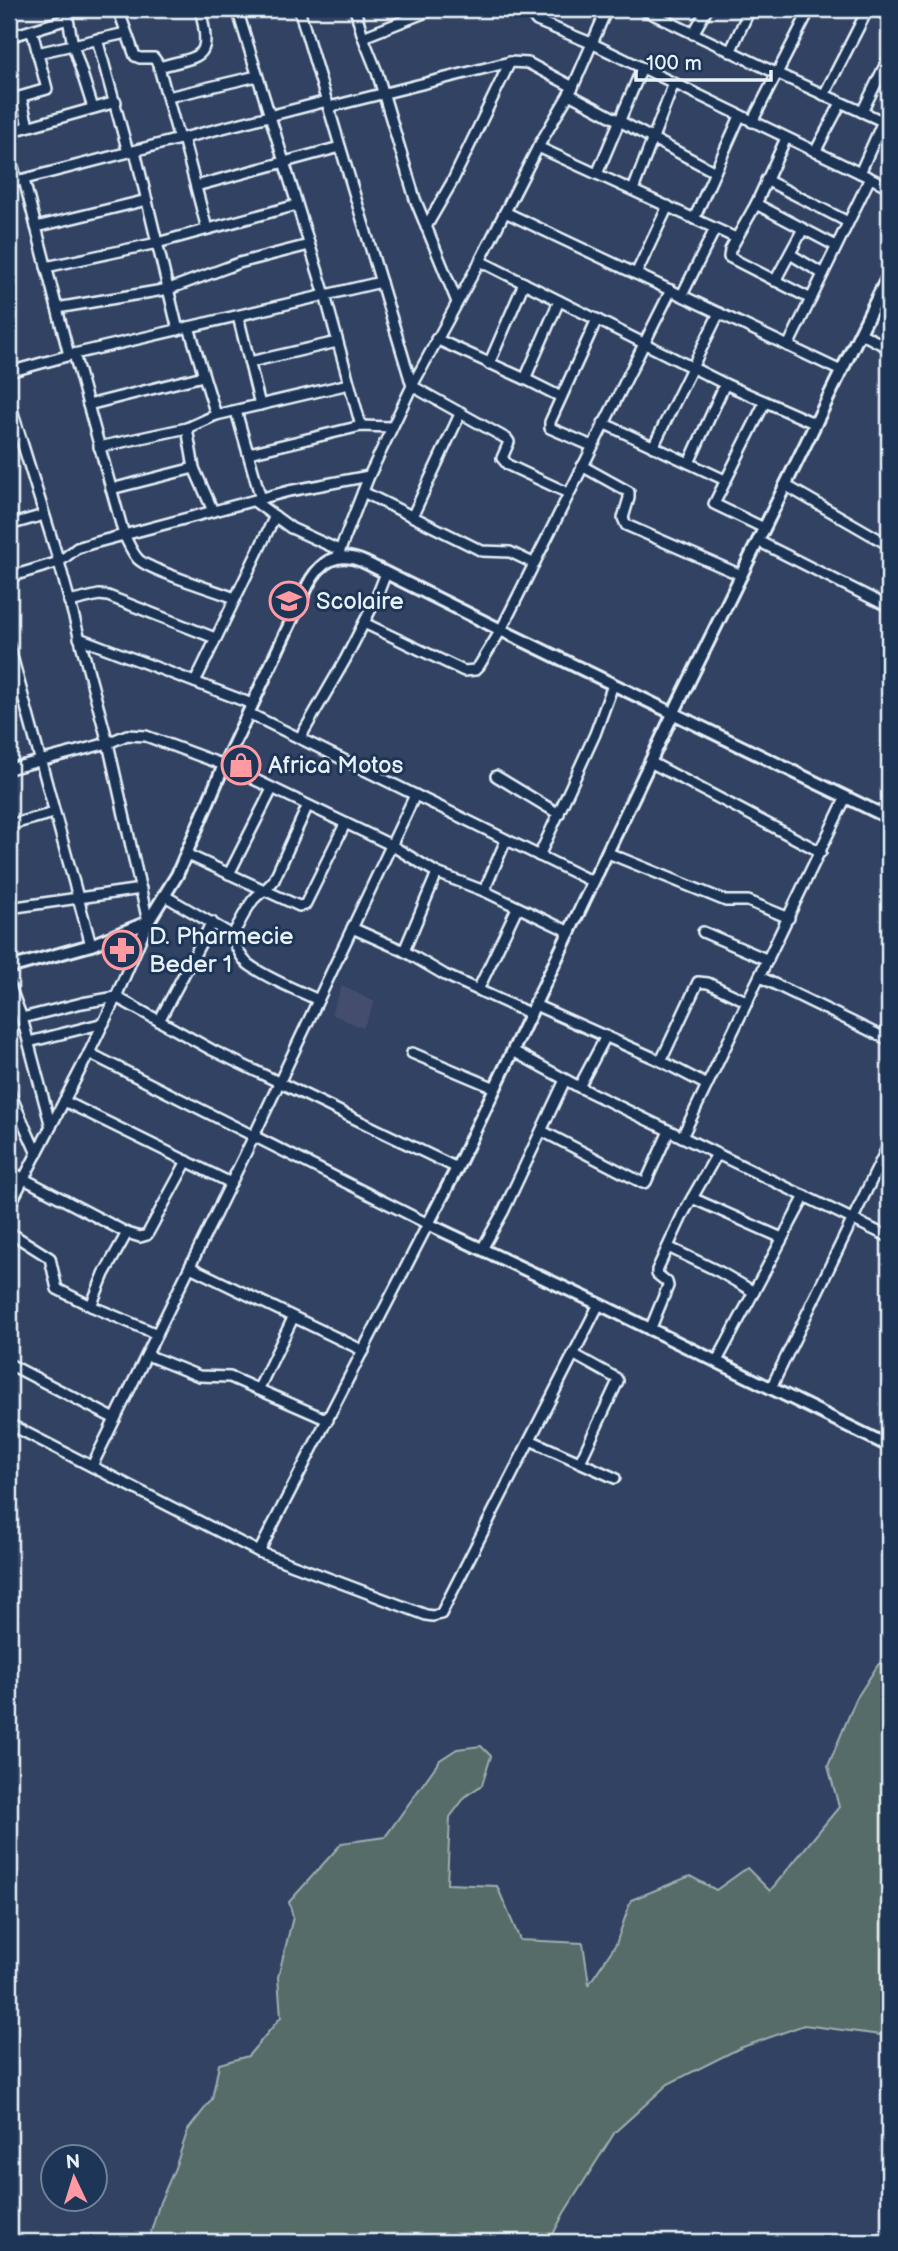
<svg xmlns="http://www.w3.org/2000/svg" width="898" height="2251" viewBox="0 0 898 2251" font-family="'Balsamiq Sans',sans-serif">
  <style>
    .built { fill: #444e6e }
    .green { fill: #576c67; stroke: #a0aeb0; stroke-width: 2 }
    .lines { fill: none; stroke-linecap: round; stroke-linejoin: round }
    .minor-casing { stroke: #e8f1f8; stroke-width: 14 }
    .tertiary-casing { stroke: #e8f1f8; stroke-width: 16 }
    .minor { stroke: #1d3557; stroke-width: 9 }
    .tertiary { stroke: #1d3557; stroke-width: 10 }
    .labels { text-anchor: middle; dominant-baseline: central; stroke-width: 6; stroke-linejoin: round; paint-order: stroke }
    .poi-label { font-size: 24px; fill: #e8f1f8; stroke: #1d3557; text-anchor: start }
  </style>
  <rect width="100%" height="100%" fill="#324263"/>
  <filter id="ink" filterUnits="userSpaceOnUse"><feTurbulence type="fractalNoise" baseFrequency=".0143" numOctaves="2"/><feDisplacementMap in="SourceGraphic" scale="14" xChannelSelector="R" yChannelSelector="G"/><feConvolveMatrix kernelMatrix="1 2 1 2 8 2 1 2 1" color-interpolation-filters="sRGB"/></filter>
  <g filter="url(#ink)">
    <polygon class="built" points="342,986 375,1002 363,1028 331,1014"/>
    <polygon class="green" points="889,1655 889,2036 804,2025 740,2048 668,2084 615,2132 564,2213 549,2242 148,2242 160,2202 175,2168 188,2130 212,2099 219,2064 248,2056 281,2017 278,1977 293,1917 289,1902 342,1843 385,1837 440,1760 457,1749 481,1746 491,1756 482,1785 466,1796 450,1817 447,1884 497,1886 520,1940 583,1943 589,1984 616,1944 631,1900 690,1876 716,1890 747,1868 770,1891 839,1807 828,1766 856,1699 878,1665"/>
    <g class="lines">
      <defs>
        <g id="minor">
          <polyline points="118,9 135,56 140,58 154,58 158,64 179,139"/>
          <polyline points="237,9 325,295 361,426"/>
          <polyline points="299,9 412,386 369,476 337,558"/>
          <polyline points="355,9 363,37"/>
          <polyline points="434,9 363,37 377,72 415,199 457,302"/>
          <polyline points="530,9 532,16 537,21 591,43 889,187"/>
          <polyline points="642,9 776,73 889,124"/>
          <polyline points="68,19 73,45 93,108"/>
          <polyline points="693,34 707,9"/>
          <polyline points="9,37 68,19 65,9"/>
          <polyline points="97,39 128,152"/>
          <polyline points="730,52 750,9"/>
          <polyline points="37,53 126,33"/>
          <path d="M159,67c42,-12 53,-6 42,-54l9,-4"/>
          <polyline points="569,94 715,172"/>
          <polyline points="824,95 868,9"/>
          <polyline points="21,97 28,126"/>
          <polyline points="168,97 257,76"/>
          <polyline points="9,100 47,89 32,31"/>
          <polyline points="329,107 510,62 528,63 573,87"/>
          <polyline points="862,112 889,57"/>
          <polyline points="752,122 810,9"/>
          <polyline points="9,132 116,102"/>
          <polyline points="183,138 207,229"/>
          <polyline points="786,138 756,204 730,250 729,257 811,299"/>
          <polyline points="538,147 736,238"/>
          <polyline points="135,151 178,330"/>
          <polyline points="815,152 841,103"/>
          <polyline points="9,153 17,181"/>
          <polyline points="860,173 883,121"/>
          <polyline points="597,174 642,68"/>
          <polyline points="24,180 69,355"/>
          <polyline points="766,180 848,222"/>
          <polyline points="9,183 327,101"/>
          <polyline points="196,186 340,147"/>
          <polyline points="633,190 674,83"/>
          <polyline points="756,204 836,246"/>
          <polyline points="505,212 841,371"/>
          <polyline points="694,219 740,116"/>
          <polyline points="36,227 147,200"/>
          <polyline points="426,227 452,182 510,62"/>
          <polyline points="790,254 823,274"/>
          <polyline points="480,261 725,384 816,424"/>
          <polyline points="46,267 157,243 297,205"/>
          <polyline points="636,274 668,206"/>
          <polyline points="775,281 803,229"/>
          <polyline points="682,295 715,229"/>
          <polyline points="57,308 169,289 239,263 309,245"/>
          <polyline points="238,316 260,405"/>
          <polyline points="189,327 216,415 349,384"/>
          <polyline points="860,333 889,348"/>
          <polyline points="436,339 525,379 561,397"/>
          <polyline points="788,346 870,178"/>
          <path d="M74,354l50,181c4,7 8,18 14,24 10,11 79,32 97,39"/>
          <polyline points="250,362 337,342"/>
          <polyline points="489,364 524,283"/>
          <polyline points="9,372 74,354 381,282"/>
          <polyline points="525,379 559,301"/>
          <polyline points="9,400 59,562 108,743 148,922 116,997 89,1053 9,1207"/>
          <polyline points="88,405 203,376"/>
          <polyline points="236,411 261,499"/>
          <polyline points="603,423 725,480"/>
          <polyline points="187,428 194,468 213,511"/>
          <polyline points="592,446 550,428 550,422 597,319"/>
          <polyline points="99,447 187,428 216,415"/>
          <polyline points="653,447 719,313"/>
          <polyline points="249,453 361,426 391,427"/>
          <polyline points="689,463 725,384"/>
          <polyline points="582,466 629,492 629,498 623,518 626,525 741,575"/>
          <polyline points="785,485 889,545"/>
          <polyline points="111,489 194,468"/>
          <polyline points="363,492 476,548 482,551 510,552 533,563"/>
          <polyline points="568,493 508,465 502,458 509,442 507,439 412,386 480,261 538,147 573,87 607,9"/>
          <polyline points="254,501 291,528 339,550"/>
          <polyline points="413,515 461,412"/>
          <polyline points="9,525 44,515"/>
          <polyline points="764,528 714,504 765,402"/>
          <polyline points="758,541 889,607"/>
          <polyline points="9,577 59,562 77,548 90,544 289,491 369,476"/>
          <polyline points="69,602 99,595 108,596 215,638"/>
          <polyline points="364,623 464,671 475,670 479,666 501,630 671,290"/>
          <polyline points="79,638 252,704"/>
          <polyline points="9,645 91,945"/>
          <polyline points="195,682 275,516"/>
          <polyline points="248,713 593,882"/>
          <polyline points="300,738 345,660 375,601 386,573"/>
          <polyline points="650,762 821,852"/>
          <polyline points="9,769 108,743 127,735 146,736 224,765 391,845 437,873 484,891 570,932"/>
          <polyline points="496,776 559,814"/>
          <polyline points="9,825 54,813"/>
          <polyline points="608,853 726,901 748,901 789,918"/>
          <polyline points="186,854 299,906 305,905 345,824"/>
          <polyline points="539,856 595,734 613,685"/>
          <polyline points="229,874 272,789"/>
          <polyline points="484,891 506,840"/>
          <path d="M165,896l62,36c10,9 10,23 21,32 18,14 49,26 70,36"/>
          <polyline points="9,908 141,889"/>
          <polyline points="352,928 404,951 445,975 531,1014"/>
          <polyline points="703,932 768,960"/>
          <path d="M232,936c7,-12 13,-25 21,-36 7,-8 15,-11 21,-20l33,-73"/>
          <polyline points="404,951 437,873"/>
          <polyline points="760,977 889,1040"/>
          <polyline points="9,984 22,1018 51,1127"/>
          <polyline points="478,990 517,908"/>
          <polyline points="535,1005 661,1061 707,1085"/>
          <polyline points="22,1018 82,1003 116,997 212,1050 457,1168"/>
          <polyline points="159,1021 212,922"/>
          <polyline points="883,1037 889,1024"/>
          <polyline points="29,1042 104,1023"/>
          <polyline points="513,1051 579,1087 889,1237"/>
          <polyline points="412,1053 495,1088"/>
          <polyline points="661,1061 698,982 708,983 748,1002"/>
          <polyline points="579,1087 606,1036"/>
          <polyline points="9,1091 37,1154"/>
          <polyline points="64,1101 231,1183"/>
          <polyline points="542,1131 643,1183 646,1182 669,1131"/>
          <polyline points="682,1137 846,797"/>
          <polyline points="9,1171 127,1233 140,1237 147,1235 187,1161"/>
          <polyline points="692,1198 782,1238"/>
          <polyline points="9,1232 50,1258 57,1289 91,1306"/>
          <polyline points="127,1233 104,1274 91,1306 157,1334"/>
          <polyline points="668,1247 720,1272 754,1292"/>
          <polyline points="482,1249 503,1212 565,1080"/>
          <polyline points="190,1267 364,1351"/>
          <polyline points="650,1330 668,1286 667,1282 657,1274 657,1270 683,1214 717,1154"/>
          <polyline points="573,1354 616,1378 618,1381 580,1462"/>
          <polyline points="147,1355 199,1376 230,1377 328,1420"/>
          <polyline points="717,1361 805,1196"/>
          <polyline points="9,1364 115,1419"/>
          <polyline points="771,1388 889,1144"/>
          <polyline points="258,1390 293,1318"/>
          <polyline points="9,1424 259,1552 428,1224 89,1053"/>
          <polyline points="530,1440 615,1478"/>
          <polyline points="92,1466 254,1136 415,795"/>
          <polyline points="259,1552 426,1615 433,1616 441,1614 599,1304"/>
        </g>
        <g id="tertiary">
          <polyline points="889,274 673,714 457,1168 428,1224 599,1304 889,1446"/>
          <path d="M9,968l82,-23 57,-23 29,-47 47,-110 84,-180c13,-25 31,-35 58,-22l135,67 388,188"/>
        </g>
      </defs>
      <use href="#minor" class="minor-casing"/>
      <use href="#tertiary" class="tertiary-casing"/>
      <use href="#minor" class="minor"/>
      <use href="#tertiary" class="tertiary"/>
    </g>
  </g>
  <defs>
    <symbol id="school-ring" viewBox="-11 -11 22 22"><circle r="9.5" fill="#1d3557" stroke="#ff9aa2" stroke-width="1.5"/><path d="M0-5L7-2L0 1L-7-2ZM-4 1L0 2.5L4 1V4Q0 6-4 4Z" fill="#ff9aa2"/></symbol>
    <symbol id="shop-ring" viewBox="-11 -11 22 22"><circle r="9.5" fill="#1d3557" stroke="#ff9aa2" stroke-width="1.5"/><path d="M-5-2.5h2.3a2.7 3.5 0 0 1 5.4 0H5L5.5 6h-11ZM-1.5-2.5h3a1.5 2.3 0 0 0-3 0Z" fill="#ff9aa2"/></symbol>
    <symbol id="pharmacy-ring" viewBox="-11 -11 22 22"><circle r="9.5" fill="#1d3557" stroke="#ff9aa2" stroke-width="1.5"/><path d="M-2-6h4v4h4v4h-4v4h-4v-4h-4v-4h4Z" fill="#ff9aa2"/></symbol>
  </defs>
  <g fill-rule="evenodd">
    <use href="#school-ring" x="267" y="579" width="44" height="44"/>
    <use href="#shop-ring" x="219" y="743" width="44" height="44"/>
    <use href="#pharmacy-ring" x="100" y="928" width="44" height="44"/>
  </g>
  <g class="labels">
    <g class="poi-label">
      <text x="316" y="601">Scolaire</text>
      <text x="268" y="765">Africa Motos</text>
      <text x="149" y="936">D. Pharmecie<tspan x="149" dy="28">Beder 1</tspan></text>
    </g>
  </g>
  <rect width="898" height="2251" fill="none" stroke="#1d3557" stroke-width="35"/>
  <rect x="18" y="18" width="863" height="2216" fill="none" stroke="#e8f1f8" stroke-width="2.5" filter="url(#ink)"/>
  <g transform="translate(74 2178) rotate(356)"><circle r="33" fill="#1d3557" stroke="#6e8097" stroke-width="2"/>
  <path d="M0-5L12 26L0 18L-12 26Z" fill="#ff9aa2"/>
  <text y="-10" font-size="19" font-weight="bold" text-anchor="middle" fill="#e8f1f8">N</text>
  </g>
  <path d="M636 70v10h135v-10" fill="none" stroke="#e8f1f8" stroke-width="3.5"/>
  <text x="646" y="70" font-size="21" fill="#e8f1f8" stroke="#1d3557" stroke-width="5" paint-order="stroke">100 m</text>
</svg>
